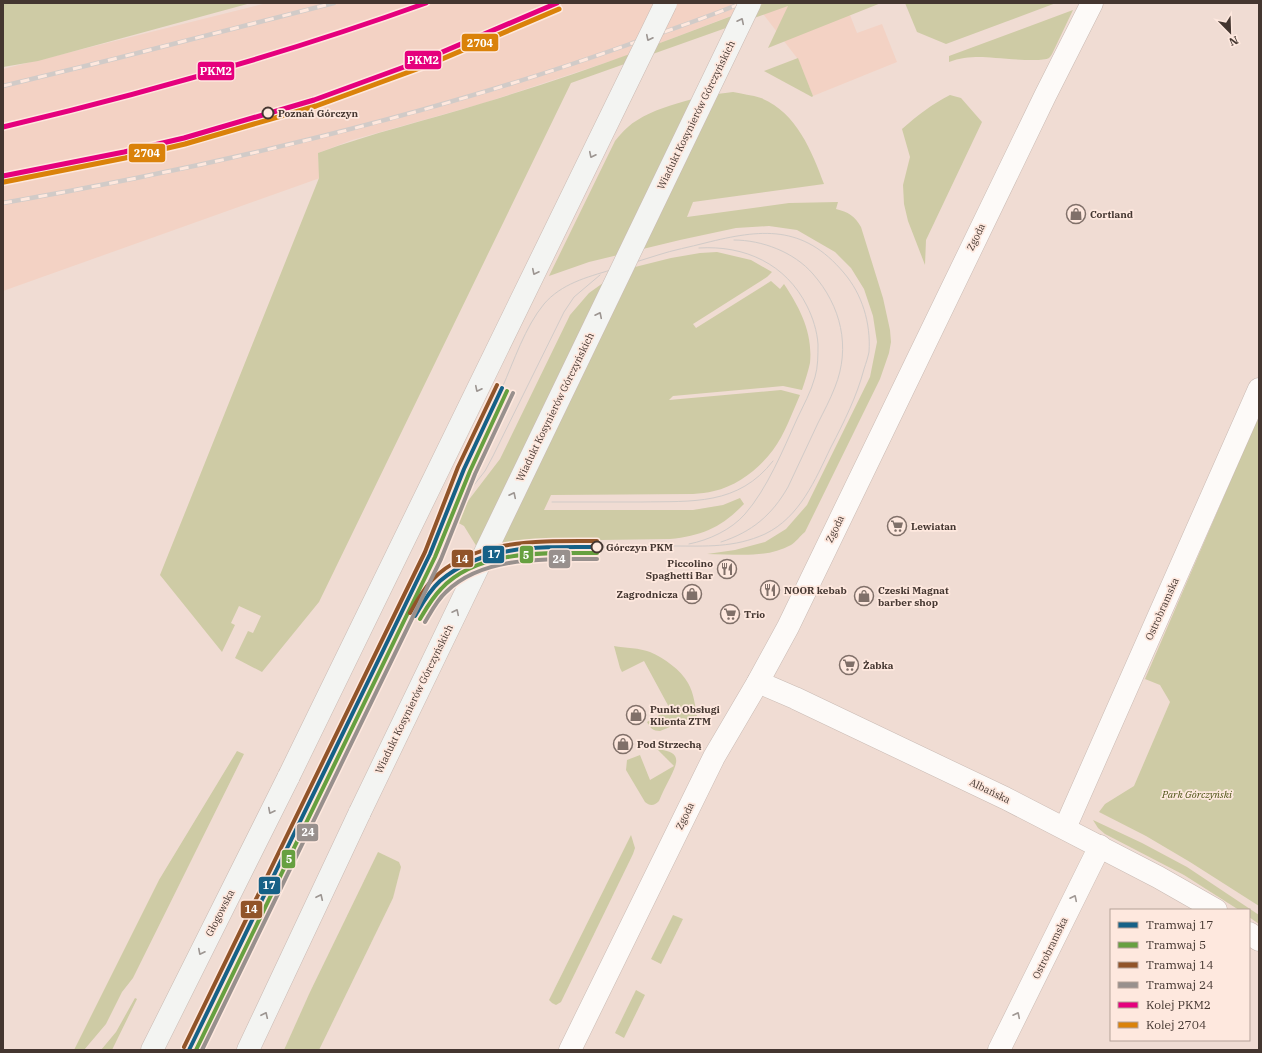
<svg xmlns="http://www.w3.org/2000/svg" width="1262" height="1053" viewBox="0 0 1262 1053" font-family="'IBM Plex Serif',serif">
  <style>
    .built { fill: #f3d2c4 }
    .green { fill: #cecba5 }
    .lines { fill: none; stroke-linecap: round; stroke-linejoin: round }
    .street-casing { stroke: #c9bab3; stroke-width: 23 }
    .secondary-casing { stroke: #c9bab3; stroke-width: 23 }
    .street { stroke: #fdfaf8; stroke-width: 22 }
    .secondary { stroke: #f3f4f2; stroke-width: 22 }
    .tram { stroke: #d1cbc8; stroke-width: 1 }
    .rail-casing { stroke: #d1cbc8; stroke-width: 4.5 }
    .rail { stroke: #fee8de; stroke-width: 3; stroke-dasharray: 9; stroke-linecap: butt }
    .secondary-bridge-casing { stroke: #c9bab3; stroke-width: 23; stroke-linecap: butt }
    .secondary-bridge { stroke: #f3f4f2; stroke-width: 22 }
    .rail-1-casing { stroke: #fee8de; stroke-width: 8 }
    .rail-2-casing { stroke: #fee8de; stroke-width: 8 }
    .rail-1 { stroke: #e5007d; stroke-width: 5 }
    .rail-2 { stroke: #da820a; stroke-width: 5 }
    .tram-1-casing { stroke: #fee8de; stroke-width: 7 }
    .tram-2-casing { stroke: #fee8de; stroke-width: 7 }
    .tram-3-casing { stroke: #fee8de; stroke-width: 7 }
    .tram-4-casing { stroke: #fee8de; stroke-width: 7 }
    .tram-1 { stroke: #166187; stroke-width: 4 }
    .tram-2 { stroke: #67a040; stroke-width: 4 }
    .tram-3 { stroke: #915429; stroke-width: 4 }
    .tram-4 { stroke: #98908d; stroke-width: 4 }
    .oneway { stroke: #9c9591 }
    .oneway2 { stroke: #a09894 }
    .stop-dot { fill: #fee8de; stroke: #443630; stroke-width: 2 }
    .labels { text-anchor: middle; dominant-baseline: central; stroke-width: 3.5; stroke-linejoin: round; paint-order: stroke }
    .stop-label { font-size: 10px; font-weight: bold; fill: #443630; stroke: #fee8de; text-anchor: start }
    .street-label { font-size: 10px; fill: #443630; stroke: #fee8de }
    .poi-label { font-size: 10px; font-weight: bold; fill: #443630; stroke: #fee8de; text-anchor: start }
    .park-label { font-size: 10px; font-style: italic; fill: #4a5112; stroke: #fee8de }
    .line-badge { stroke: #fee8de; stroke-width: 1.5 }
    .badge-label { font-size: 11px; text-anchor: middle; font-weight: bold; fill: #fff }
  </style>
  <rect width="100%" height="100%" fill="#f0dcd3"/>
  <polygon class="built" points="267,3 850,3 850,15 857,33 882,24 897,62 813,96 797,58 757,6 626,56 550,81 484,103 352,140 318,153 320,178 3,291 3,69"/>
  <g class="green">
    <polygon points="3,3 251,3 38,61 3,67"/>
    <path d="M765,3h116l-113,45 20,-42 -217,77 -252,519 -57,70 -27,-14 13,-27 5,2 8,-17 -22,-10 -8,17 4,2 -13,27 -62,-77 159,-397 -1,-25c54,-20 110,-33 165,-50 96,-29 189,-64 282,-100z"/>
    <polygon points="905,3 1056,3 946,44 917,32"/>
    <path d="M1073,10l-20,42c-1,2 -2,4 -4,6 -8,5 -57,-1 -69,-1 -11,0 -21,1 -31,5v-6z"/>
    <polygon points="798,58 813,96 812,97 764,71"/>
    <path d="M733,92c9,2 19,3 28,6 35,14 51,53 63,86l-131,18 -6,15 102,-14 49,-1 -2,7c12,3 19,7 25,18l22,71 7,32 1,12 -2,11 -9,26 -75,153c-5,4 -9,10 -14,13 -25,14 -57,9 -84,9l28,-4 30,-8 21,-13 21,-24 63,-128 7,-35 -4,-26 -9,-27 -13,-21 -16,-16 -38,-22 -28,-4 -33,2 -56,12 -91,22 -40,14 66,-135c4,-5 8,-10 13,-14 22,-20 76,-32 105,-35z"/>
    <path d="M950,95l11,3 21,24 -56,118 -1,25 -17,-44 -4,-17 -1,-19 7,-28 -8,-28c16,-14 30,-25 48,-34z"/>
    <path d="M717,252l34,8 21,12 -5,5 -74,47 3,4 75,-47 9,8 4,-5c16,24 29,49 26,79 -2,9 -5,18 -8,27l-19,-4 -110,10 -4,4 112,-10 19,5c-8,18 -15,39 -27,55 -14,19 -36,36 -59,41 -7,2 -14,2 -21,3l-142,1 -7,15h149l30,-5 17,-7 4,6c-22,23 -42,32 -74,35l-141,2 -22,3 -27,8 -16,-26 -9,-5 3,-7 42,-55 70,-144 19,-22 21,-15 21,-10 40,-10 29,-5z"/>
    <polygon points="1259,415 1259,906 1190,862 1146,836 1099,812 1105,804 1134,786 1170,702 1160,685 1145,679"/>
    <path d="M614,646c11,2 26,2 36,6 14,6 31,18 38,31 6,10 7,23 9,33l-37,15c-7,0 -10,-3 -13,-9l23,-13 -26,-48 -22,11 -2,-4z"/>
    <path d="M657,749c24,3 22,11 13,29 -4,8 -8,15 -11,23 -5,5 -9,5 -14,1l-19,-32 1,-10 13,-5 10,25 24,-14z"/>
    <polygon points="237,751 244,754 133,978 122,992 106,1024 84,1050 74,1050 159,880"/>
    <polygon points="1093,820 1142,843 1187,867 1259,915 1259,924 1249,917 1249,910 1239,910 1184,875 1105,834 1098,828"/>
    <polygon points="631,835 635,848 633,854 561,1002 556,1005 552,1003 549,1000"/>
    <polygon points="378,852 399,862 401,867 393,898 319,1050 284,1050 310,992"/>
    <polygon points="673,915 683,919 661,964 651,959"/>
    <polygon points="636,990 645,995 624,1038 615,1033"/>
    <polygon points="135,998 137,999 112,1050 101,1050 116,1032"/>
  </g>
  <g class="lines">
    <defs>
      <g id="street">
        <polyline points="758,682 795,698 1005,798 1158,877 1216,910"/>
        <polyline points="1065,828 1259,389"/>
        <polyline points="1249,933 1259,940"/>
        <polyline points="570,1050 714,757 758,682 788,627 1045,96 1092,3"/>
        <polyline points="999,1050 1100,846"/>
      </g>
      <g id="secondary">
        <polyline points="152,1050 289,776"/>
        <polyline points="248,1050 360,812"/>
      </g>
    </defs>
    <use href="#street" class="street-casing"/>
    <use href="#secondary" class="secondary-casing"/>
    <use href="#street" class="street"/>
    <use href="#secondary" class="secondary"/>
    <g class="tram">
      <path d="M502,388c12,-27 23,-61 42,-84 17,-20 43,-27 67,-34 15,-5 31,-10 47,-15 15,-5 32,-8 47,-12 56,-14 98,-19 139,30 18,21 27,50 25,79 -1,5 -3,11 -5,17 -7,27 -20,53 -33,78 -16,33 -31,70 -66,87 -31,14 -59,12 -92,12 -25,1 -51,1 -76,1"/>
      <path d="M552,502c29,0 59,0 89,0 51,-1 97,4 132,-41"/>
      <path d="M721,542c31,-10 51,-27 67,-55 10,-21 20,-43 30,-64 6,-12 12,-23 17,-36 16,-40 6,-81 -22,-113 -19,-22 -51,-34 -79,-34"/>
      <path d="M689,544c20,-4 42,-14 56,-30 22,-25 38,-64 52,-95 6,-13 14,-27 18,-42 3,-10 3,-22 3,-33 -1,-13 -5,-26 -11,-38 -21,-42 -62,-61 -108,-58"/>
      <polyline points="430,554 452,513 485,471 493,456 564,312 574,297 600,275"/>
    </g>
    <defs>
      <g id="rail">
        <polyline points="3,86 118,58 334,3"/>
        <path d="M3,203c213,-37 423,-86 627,-159 37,-13 75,-26 112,-41"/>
      </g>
    </defs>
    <use href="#rail" class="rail-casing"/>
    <use href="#rail" class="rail"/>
    <defs>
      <g id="secondary-bridge">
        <polyline points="289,776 666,3"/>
        <polyline points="360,812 750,3"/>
      </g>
    </defs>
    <use href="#secondary-bridge" class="secondary-bridge-casing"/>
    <use href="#secondary-bridge" class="secondary-bridge"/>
    <defs>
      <g id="rail-1">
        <path d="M3,127c143,-34 284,-74 423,-124"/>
        <polyline points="3,176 124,152 184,138 314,100 426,59 557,3"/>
      </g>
      <polyline id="rail-2" points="4,182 125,158 185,144 316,106 428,65 559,9"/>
    </defs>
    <use href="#rail-1" class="rail-1-casing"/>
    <use href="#rail-2" class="rail-2-casing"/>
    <use href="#rail-1" class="rail-1"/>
    <use href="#rail-2" class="rail-2"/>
    <defs>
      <g id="tram-1">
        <path d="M415,616c7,-12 14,-25 25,-35 43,-37 103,-34 157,-34"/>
        <polyline points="189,1050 430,554 464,469 502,388"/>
      </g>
      <g id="tram-2">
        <path d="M420,619c6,-10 12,-21 21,-30 37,-40 106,-36 156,-36"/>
        <polyline points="196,1050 435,557 470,471 507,391"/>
      </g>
      <g id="tram-3">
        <path d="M410,613c6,-11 13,-23 22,-33 41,-42 111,-39 165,-39"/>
        <polyline points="184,1047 425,552 458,467 497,385"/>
      </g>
      <g id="tram-4">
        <path d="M425,622c6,-10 12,-22 21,-30 37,-37 103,-33 151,-33"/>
        <polyline points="202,1050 441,559 475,474 513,393"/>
      </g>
    </defs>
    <use href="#tram-1" class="tram-1-casing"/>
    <use href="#tram-2" class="tram-2-casing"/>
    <use href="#tram-3" class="tram-3-casing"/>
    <use href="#tram-4" class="tram-4-casing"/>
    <use href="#tram-1" class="tram-1"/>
    <use href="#tram-2" class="tram-2"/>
    <use href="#tram-3" class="tram-3"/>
    <use href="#tram-4" class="tram-4"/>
  </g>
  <defs><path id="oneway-chevron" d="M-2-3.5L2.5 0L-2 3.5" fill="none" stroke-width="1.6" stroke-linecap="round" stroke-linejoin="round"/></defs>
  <g class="oneway">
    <use href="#oneway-chevron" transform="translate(741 21) rotate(-64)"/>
    <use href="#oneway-chevron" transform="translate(649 38) rotate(116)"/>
    <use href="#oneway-chevron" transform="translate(592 155) rotate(116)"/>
    <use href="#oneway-chevron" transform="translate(535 272) rotate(116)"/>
    <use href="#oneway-chevron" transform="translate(599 315) rotate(-64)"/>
    <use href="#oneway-chevron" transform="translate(478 389) rotate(116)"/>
    <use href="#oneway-chevron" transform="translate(513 495) rotate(-64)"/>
    <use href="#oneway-chevron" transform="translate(456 612) rotate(-64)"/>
    <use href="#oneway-chevron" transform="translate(271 811) rotate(117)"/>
    <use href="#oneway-chevron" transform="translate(320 897) rotate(-65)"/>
    <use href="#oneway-chevron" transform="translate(201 952) rotate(117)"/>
    <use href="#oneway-chevron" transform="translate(265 1015) rotate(-65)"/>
  </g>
  <g class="oneway2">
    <use href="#oneway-chevron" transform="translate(1074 898) rotate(-64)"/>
    <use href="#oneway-chevron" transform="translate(1017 1015) rotate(-64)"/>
  </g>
  <defs>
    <symbol id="shop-ring" viewBox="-11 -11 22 22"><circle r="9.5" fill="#fee8de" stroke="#807069" stroke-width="1.5"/><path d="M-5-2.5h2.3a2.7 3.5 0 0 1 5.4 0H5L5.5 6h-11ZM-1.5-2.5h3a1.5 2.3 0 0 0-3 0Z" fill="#807069"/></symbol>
    <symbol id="supermarket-ring" viewBox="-11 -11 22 22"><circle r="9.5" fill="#fee8de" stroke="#807069" stroke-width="1.5"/><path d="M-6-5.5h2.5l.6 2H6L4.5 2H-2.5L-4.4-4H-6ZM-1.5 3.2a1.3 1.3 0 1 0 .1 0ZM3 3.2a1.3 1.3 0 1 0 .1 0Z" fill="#807069"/></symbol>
    <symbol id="restaurant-ring" viewBox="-11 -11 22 22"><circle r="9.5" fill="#fee8de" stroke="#807069" stroke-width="1.5"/><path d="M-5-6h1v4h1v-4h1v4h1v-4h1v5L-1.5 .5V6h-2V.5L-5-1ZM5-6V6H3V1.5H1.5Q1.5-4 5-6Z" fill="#807069"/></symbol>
  </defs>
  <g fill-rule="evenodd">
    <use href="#shop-ring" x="1065" y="203" width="22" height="22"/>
    <use href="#supermarket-ring" x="886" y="515" width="22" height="22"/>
    <use href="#restaurant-ring" x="716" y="558" width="22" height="22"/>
    <use href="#restaurant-ring" x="759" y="579" width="22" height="22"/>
    <use href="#shop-ring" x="681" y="583" width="22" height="22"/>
    <use href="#shop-ring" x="853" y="585" width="22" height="22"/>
    <use href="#supermarket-ring" x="719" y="603" width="22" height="22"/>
    <use href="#supermarket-ring" x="838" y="654" width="22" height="22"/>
    <use href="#shop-ring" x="625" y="704" width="22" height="22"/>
    <use href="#shop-ring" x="612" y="733" width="22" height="22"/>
  </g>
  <g class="stop-dot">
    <circle cx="268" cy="113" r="5.5"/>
    <circle cx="597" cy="547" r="5.5"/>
  </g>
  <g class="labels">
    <g class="stop-label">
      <text x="278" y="113">Poznań Górczyn</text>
      <text x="606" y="547">Górczyn PKM</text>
    </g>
    <g class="street-label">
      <text transform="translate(696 115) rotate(-64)">Wiadukt Kosynierów Górczyńskich</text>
      <text transform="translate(976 237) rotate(-64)">Zgoda</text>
      <text transform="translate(555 407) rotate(-64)">Wiadukt Kosynierów Górczyńskich</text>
      <text transform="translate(835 529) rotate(-64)">Zgoda</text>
      <text transform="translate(1162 609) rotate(-66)">Ostrobramska</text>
      <text transform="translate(414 699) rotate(-64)">Wiadukt Kosynierów Górczyńskich</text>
      <text transform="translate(990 791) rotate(26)">Albańska</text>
      <text transform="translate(685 816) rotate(-64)">Zgoda</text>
      <text transform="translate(220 913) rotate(-63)">Głogowska</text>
      <text transform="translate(1050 948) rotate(-64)">Ostrobramska</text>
    </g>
    <g class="poi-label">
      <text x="1090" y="214">Cortland</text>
      <text x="911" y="526">Lewiatan</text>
      <text x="713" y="563" text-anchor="end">Piccolino<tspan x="713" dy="12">Spaghetti Bar</tspan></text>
      <text x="784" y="590">NOOR kebab</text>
      <text x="878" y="590">Czeski Magnat<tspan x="878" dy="12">barber shop</tspan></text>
      <text x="678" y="594" text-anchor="end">Zagrodnicza</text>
      <text x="744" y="614">Trio</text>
      <text x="863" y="665">Żabka</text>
      <text x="650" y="709">Punkt Obsługi<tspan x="650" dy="12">Klienta ZTM</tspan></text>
      <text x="637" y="744">Pod Strzechą</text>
    </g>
    <g class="park-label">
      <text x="1197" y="794">Park Górczyński</text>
    </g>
  </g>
  <g class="line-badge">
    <rect x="461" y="33" width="38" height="19" rx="4" fill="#da820a"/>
    <rect x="404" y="50" width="38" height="20" rx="4" fill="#e5007d"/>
    <rect x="197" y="61" width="38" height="20" rx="4" fill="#e5007d"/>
    <rect x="128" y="143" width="38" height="20" rx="4" fill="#da820a"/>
    <rect x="482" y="545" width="23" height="19" rx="4" fill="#166187"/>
    <rect x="519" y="545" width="15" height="19" rx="4" fill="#67a040"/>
    <rect x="451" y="549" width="23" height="19" rx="4" fill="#915429"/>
    <rect x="548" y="549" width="23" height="20" rx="4" fill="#98908d"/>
    <rect x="296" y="823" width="23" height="19" rx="4" fill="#98908d"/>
    <rect x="281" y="849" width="15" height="20" rx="4" fill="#67a040"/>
    <rect x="258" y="876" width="23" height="19" rx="4" fill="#166187"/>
    <rect x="240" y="900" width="23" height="19" rx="4" fill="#915429"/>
  </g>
  <g class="badge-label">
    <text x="480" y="47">2704</text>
    <text x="423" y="64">PKM2</text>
    <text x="216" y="75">PKM2</text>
    <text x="147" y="157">2704</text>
    <text x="494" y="558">17</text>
    <text x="526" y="559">5</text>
    <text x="462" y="563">14</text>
    <text x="559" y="563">24</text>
    <text x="308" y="836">24</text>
    <text x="289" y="863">5</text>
    <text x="269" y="889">17</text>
    <text x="251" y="913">14</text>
  </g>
  <rect width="1262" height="1053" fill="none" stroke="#443630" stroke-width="8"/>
  <rect x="1110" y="909" width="140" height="132" fill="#fee8de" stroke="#b4a198"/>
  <rect x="1118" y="922" width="20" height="6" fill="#166187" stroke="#b4a198"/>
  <text x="1146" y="929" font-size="12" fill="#443630">Tramwaj 17</text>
  <rect x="1118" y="942" width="20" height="6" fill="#67a040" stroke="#b4a198"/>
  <text x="1146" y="949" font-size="12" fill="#443630">Tramwaj 5</text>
  <rect x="1118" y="962" width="20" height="6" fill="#915429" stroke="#b4a198"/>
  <text x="1146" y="969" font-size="12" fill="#443630">Tramwaj 14</text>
  <rect x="1118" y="982" width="20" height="6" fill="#98908d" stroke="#b4a198"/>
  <text x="1146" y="989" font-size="12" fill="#443630">Tramwaj 24</text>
  <rect x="1118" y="1002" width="20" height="6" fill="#e5007d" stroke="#b4a198"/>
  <text x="1146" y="1009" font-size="12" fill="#443630">Kolej PKM2</text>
  <rect x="1118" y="1022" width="20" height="6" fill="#da820a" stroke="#b4a198"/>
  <text x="1146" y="1029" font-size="12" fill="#443630">Kolej 2704</text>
  <g transform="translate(1230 32) rotate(157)" stroke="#fee8de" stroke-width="3" paint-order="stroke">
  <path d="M0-3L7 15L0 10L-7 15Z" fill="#443630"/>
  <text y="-6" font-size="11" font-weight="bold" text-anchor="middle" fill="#443630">N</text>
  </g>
</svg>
